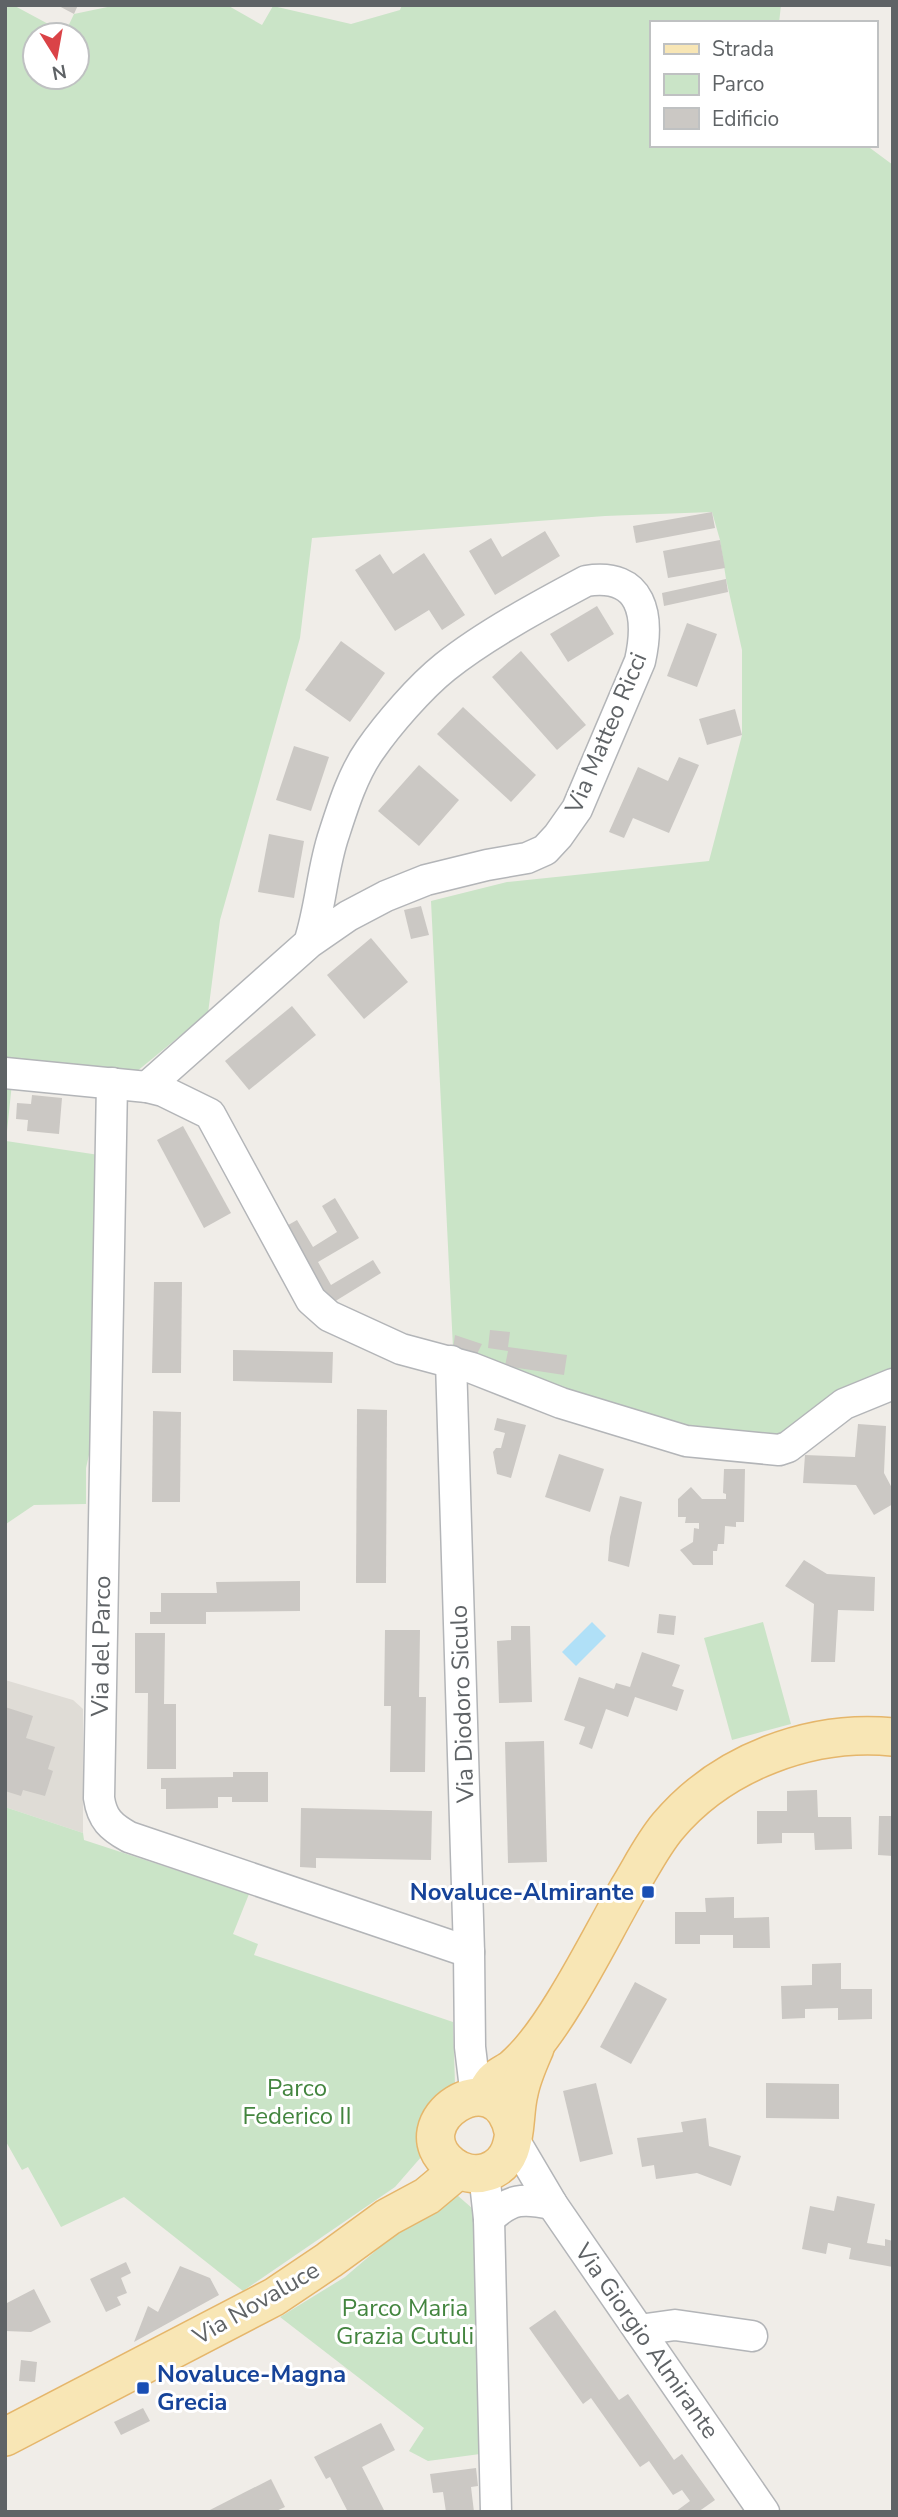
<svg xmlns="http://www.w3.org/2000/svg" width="898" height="2517" viewBox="0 0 898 2517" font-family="'Nunito Sans',sans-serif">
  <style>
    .education { fill: #dfdcd6 }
    .green { fill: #cae4c7; fill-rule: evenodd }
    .water { fill: #b0e0f7 }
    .building { fill: #cbc8c4 }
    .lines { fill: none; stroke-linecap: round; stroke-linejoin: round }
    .minor-casing { stroke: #b3b5b8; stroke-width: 33 }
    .major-casing { stroke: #e5b66b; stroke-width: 40 }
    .minor { stroke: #fff; stroke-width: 30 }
    .major { stroke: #f8e6b5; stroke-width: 37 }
    .transit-dot { fill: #1a4fb4; stroke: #fff; stroke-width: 2.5 }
    .labels { text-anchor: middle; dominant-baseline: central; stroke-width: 6; stroke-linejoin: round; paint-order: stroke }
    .street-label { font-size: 24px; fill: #5f6366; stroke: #fff }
    .transit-label { font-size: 24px; font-weight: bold; fill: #164399; stroke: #fff; text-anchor: end }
    .park-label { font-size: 24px; fill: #43853f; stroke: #fff }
  </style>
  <rect width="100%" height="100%" fill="#f0ede8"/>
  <polygon class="education" points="5,1680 73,1700 83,1709 83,1833 5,1807"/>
  <g class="green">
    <path d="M5,5h8l52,28 9,-19 43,-9h110l35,20 11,-19 78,18 49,-14 2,-5h379l-2,18h-128v122h215l27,20v1211l-110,65 -92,-6 -238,-87 -22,-447 76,-19 202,-21 33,-126v-85l-16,-71 -6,-39 -8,-28 -107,4 -293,22 -12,100 -80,282 -12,93 -72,59 -77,-10h-54zM35,35h42v42h-42z"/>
    <polygon points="5,1082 12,1083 6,1141 99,1155 96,1424 86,1468 86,1504 34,1505 6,1524 5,1603"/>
    <polygon points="763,1622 791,1724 732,1740 704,1638"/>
    <polygon points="5,1807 83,1833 84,1840 249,1894 233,1934 258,1944 254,1955 453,2022 455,2084 430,2110 429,2148 395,2187 243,2291 124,2197 61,2227 28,2167 22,2170 5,2140"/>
    <polygon points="449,2188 473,2209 480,2454 428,2461 409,2451 424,2428 280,2317 345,2277"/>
  </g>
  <polygon class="water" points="592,1622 606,1636 576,1666 562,1652"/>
  <g class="building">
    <polygon points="57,5 78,5 74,14"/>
    <polygon points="712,512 715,528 636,543 633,526"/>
    <polygon points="545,531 560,556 495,595 469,551 491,538 502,557"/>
    <polygon points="720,540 725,568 668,578 663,551"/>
    <polygon points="424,553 465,615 442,630 429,610 395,631 355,570 380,554 393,574"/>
    <polygon points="726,579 728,592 664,606 662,593"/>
    <polygon points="597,606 614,634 568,662 550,634"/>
    <polygon points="687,623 717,634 697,687 667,676"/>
    <polygon points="341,641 385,673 350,722 305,690"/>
    <polygon points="521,651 586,725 557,750 492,677"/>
    <polygon points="463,707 536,775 511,802 437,734"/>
    <polygon points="735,709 742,735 707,745 699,719"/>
    <polygon points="294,746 329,757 311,811 276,800"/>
    <polygon points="679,757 699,765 669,833 633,818 624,838 609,832 638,767 668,781"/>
    <polygon points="419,765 459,800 419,846 378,811"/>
    <polygon points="269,834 304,841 294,898 258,892"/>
    <polygon points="421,906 429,935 411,939 404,910"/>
    <polygon points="371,938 408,982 364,1019 327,975"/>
    <polygon points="292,1006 316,1035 249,1090 225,1061"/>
    <polygon points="32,1095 62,1098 59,1134 27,1131 28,1120 16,1119 17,1103 31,1104"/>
    <polygon points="183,1126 231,1213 204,1228 157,1140"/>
    <polygon points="335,1198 359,1238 318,1262 331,1285 373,1260 381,1273 329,1305 283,1228 297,1220 313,1247 337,1232 322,1206"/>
    <polygon points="154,1282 182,1282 181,1373 152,1373"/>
    <polygon points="490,1330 510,1332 508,1347 567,1355 564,1375 505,1366 508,1351 488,1348"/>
    <polygon points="455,1335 482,1344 474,1360 453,1348"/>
    <polygon points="233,1350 333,1352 332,1383 233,1381"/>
    <polygon points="357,1409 387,1410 386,1583 356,1583"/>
    <polygon points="153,1411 181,1412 180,1502 152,1502"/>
    <polygon points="497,1418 526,1425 511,1478 497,1474 493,1452 496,1448 501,1448 505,1433 494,1430"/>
    <polygon points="858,1424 886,1426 884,1473 893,1490 893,1504 874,1515 856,1485 803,1483 805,1455 855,1457"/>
    <polygon points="559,1454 604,1469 590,1512 545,1497"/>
    <polygon points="724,1469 745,1469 744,1522 736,1522 736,1527 725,1526 724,1544 718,1544 717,1551 713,1551 713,1565 693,1565 680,1550 693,1542 694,1528 699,1529 699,1523 685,1523 686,1517 678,1517 678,1499 691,1487 702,1499 726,1499 726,1494 723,1493"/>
    <polygon points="620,1496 642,1502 629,1567 608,1561 610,1537"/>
    <polygon points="804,1560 827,1574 875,1577 874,1611 838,1610 835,1662 811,1662 814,1604 785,1586"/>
    <polygon points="300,1581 300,1611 206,1612 206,1624 150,1624 150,1612 161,1612 161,1593 217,1593 216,1582"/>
    <polygon points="659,1614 676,1616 674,1635 657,1633"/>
    <polygon points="511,1626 530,1626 532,1702 499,1703 497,1641 511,1640"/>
    <polygon points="385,1630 420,1630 419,1697 426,1697 425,1772 390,1772 391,1706 384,1706"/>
    <polygon points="135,1633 165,1633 164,1704 176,1704 176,1769 147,1769 148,1693 135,1693"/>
    <polygon points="642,1652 680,1665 672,1686 684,1690 677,1711 635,1697 628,1717 606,1709 592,1749 579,1744 585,1727 564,1720 579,1677 614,1689 616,1683 630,1687"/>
    <polygon points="5,1707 33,1716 26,1738 55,1747 48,1769 53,1771 45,1796 23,1790 21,1796 5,1791"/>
    <polygon points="544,1741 547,1862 508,1863 505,1742"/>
    <polygon points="233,1772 268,1772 268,1802 232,1802 232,1797 218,1797 218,1808 166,1809 166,1789 161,1789 161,1778 233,1777"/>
    <polygon points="817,1790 818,1817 851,1817 852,1849 815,1850 814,1833 782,1833 782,1843 757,1844 757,1811 787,1811 787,1791"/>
    <polygon points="301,1808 432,1811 431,1860 316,1858 316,1868 300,1867"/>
    <polygon points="879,1816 893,1816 893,1856 878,1855"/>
    <polygon points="734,1897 734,1918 769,1917 770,1948 733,1948 733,1935 700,1935 700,1944 675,1944 675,1912 706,1912 705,1898"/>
    <polygon points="841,1963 841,1989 872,1989 872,2019 838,2020 838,2008 805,2009 805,2018 782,2019 781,1986 812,1985 812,1964"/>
    <polygon points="635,1982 667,1999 631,2064 600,2047"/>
    <polygon points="596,2083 613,2154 580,2162 563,2091"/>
    <polygon points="766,2083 839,2084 839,2119 766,2118"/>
    <polygon points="706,2118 709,2146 741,2156 731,2186 697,2173 656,2179 654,2165 642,2167 637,2138 683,2132 681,2122"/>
    <polygon points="837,2196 875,2204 867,2243 885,2246 885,2239 893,2241 893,2267 849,2259 851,2248 828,2243 826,2254 802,2249 810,2206 834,2211"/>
    <polygon points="126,2262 131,2273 121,2278 127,2293 117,2297 121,2305 106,2312 90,2279"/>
    <polygon points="180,2266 210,2278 219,2295 134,2342 148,2306 158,2312"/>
    <polygon points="34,2289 51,2322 31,2332 5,2331 5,2299 7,2303"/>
    <polygon points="555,2310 619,2400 628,2394 674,2460 682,2454 715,2500 698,2512 675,2512 690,2501 682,2490 673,2495 649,2461 640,2467 591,2398 583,2404 529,2328"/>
    <polygon points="21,2360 37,2362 35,2382 19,2381"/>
    <polygon points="143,2408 150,2421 121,2435 114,2422"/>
    <polygon points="381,2423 395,2450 362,2467 385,2512 348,2512 330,2477 326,2479 314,2457"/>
    <polygon points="476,2468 478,2486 471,2487 474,2512 446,2512 443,2492 433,2493 430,2474"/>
    <polygon points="271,2479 285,2507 274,2512 206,2512"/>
  </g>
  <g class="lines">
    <defs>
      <g id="minor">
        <polyline points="5,1073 147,1087 163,1091 210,1114 311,1300 329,1316 401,1349 472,1368 561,1403 686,1441 779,1450 788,1447 844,1404 893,1384"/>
        <path d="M112,1083l-13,715c3,21 12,29 30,39l340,115"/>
        <path d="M147,1087l162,-144 39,-27 38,-20 40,-16 61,-15 40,-7 18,-8 13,-14 19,-27 63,-148c10,-45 3,-89 -54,-80 -45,24 -101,54 -141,86 -25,20 -57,57 -75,83 -17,24 -27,56 -36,84 -12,35 -13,73 -25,109"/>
        <polyline points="451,1361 469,1952 470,2047 476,2097"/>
        <polyline points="513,2138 552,2204 764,2512"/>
        <polyline points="484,2173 489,2219 496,2512"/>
        <path d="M489,2219c22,-21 34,-21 63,-15"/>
        <polyline points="639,2330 675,2325 752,2336"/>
      </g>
      <g id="major">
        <path d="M484,2097c3,-5 6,-13 11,-17 5,-5 13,-8 18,-12 21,-18 38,-44 52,-67 23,-37 42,-75 63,-112 13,-21 24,-44 40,-63 54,-64 143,-97 225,-89"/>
        <path d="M513,2131c-16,-75 -115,-8 -62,34 10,8 24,11 36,7 34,-11 25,-52 32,-79 3,-16 10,-31 16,-45"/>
        <polyline points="5,2437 274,2297 329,2260 388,2217 427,2196 458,2170"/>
      </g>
    </defs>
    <use href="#minor" class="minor-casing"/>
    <use href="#major" class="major-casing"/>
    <use href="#minor" class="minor"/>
    <use href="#major" class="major"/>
  </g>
  <g class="transit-dot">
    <rect x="641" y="1885" width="14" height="14" rx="3.5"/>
    <rect x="136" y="2381" width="14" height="14" rx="3.5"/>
  </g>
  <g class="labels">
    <g class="street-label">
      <text transform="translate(606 733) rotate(-67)">Via Matteo Ricci</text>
      <text transform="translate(101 1646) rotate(-89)">Via del Parco</text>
      <text transform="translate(462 1704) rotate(-92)">Via Diodoro Siculo</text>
      <text transform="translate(256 2303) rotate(-30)">Via Novaluce</text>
      <text transform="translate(647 2341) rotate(55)">Via Giorgio Almirante</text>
    </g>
    <g class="transit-label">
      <text x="634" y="1892">Novaluce-Almirante</text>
      <text x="157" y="2374" text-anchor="start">Novaluce-Magna<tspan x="157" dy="28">Grecia</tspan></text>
    </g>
    <g class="park-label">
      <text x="297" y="2088">Parco<tspan x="297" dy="28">Federico II</tspan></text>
      <text x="405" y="2308">Parco Maria<tspan x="405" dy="28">Grazia Cutuli</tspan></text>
    </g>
  </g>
  <rect width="898" height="2517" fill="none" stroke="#5f6366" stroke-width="14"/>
  <rect x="650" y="21" width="228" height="126" fill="#ffffff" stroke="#bfc1c2" stroke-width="2"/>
  <rect x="664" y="44" width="35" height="10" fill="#f8e6b5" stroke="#bfc1c2" stroke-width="2"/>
  <text x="712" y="56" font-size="21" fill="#5f6366">Strada</text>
  <rect x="664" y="74" width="35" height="21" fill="#cae4c7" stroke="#bfc1c2" stroke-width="2"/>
  <text x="712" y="91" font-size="21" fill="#5f6366">Parco</text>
  <rect x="664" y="108" width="35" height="21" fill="#cbc8c4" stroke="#bfc1c2" stroke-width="2"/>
  <text x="712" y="126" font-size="21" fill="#5f6366">Edificio</text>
  <g transform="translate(56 56) rotate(169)"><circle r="33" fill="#ffffff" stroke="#bfc1c2" stroke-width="2"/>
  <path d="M0-5L12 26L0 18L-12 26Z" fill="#da4347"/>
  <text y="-10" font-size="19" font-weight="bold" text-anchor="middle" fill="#5f6366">N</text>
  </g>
</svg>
